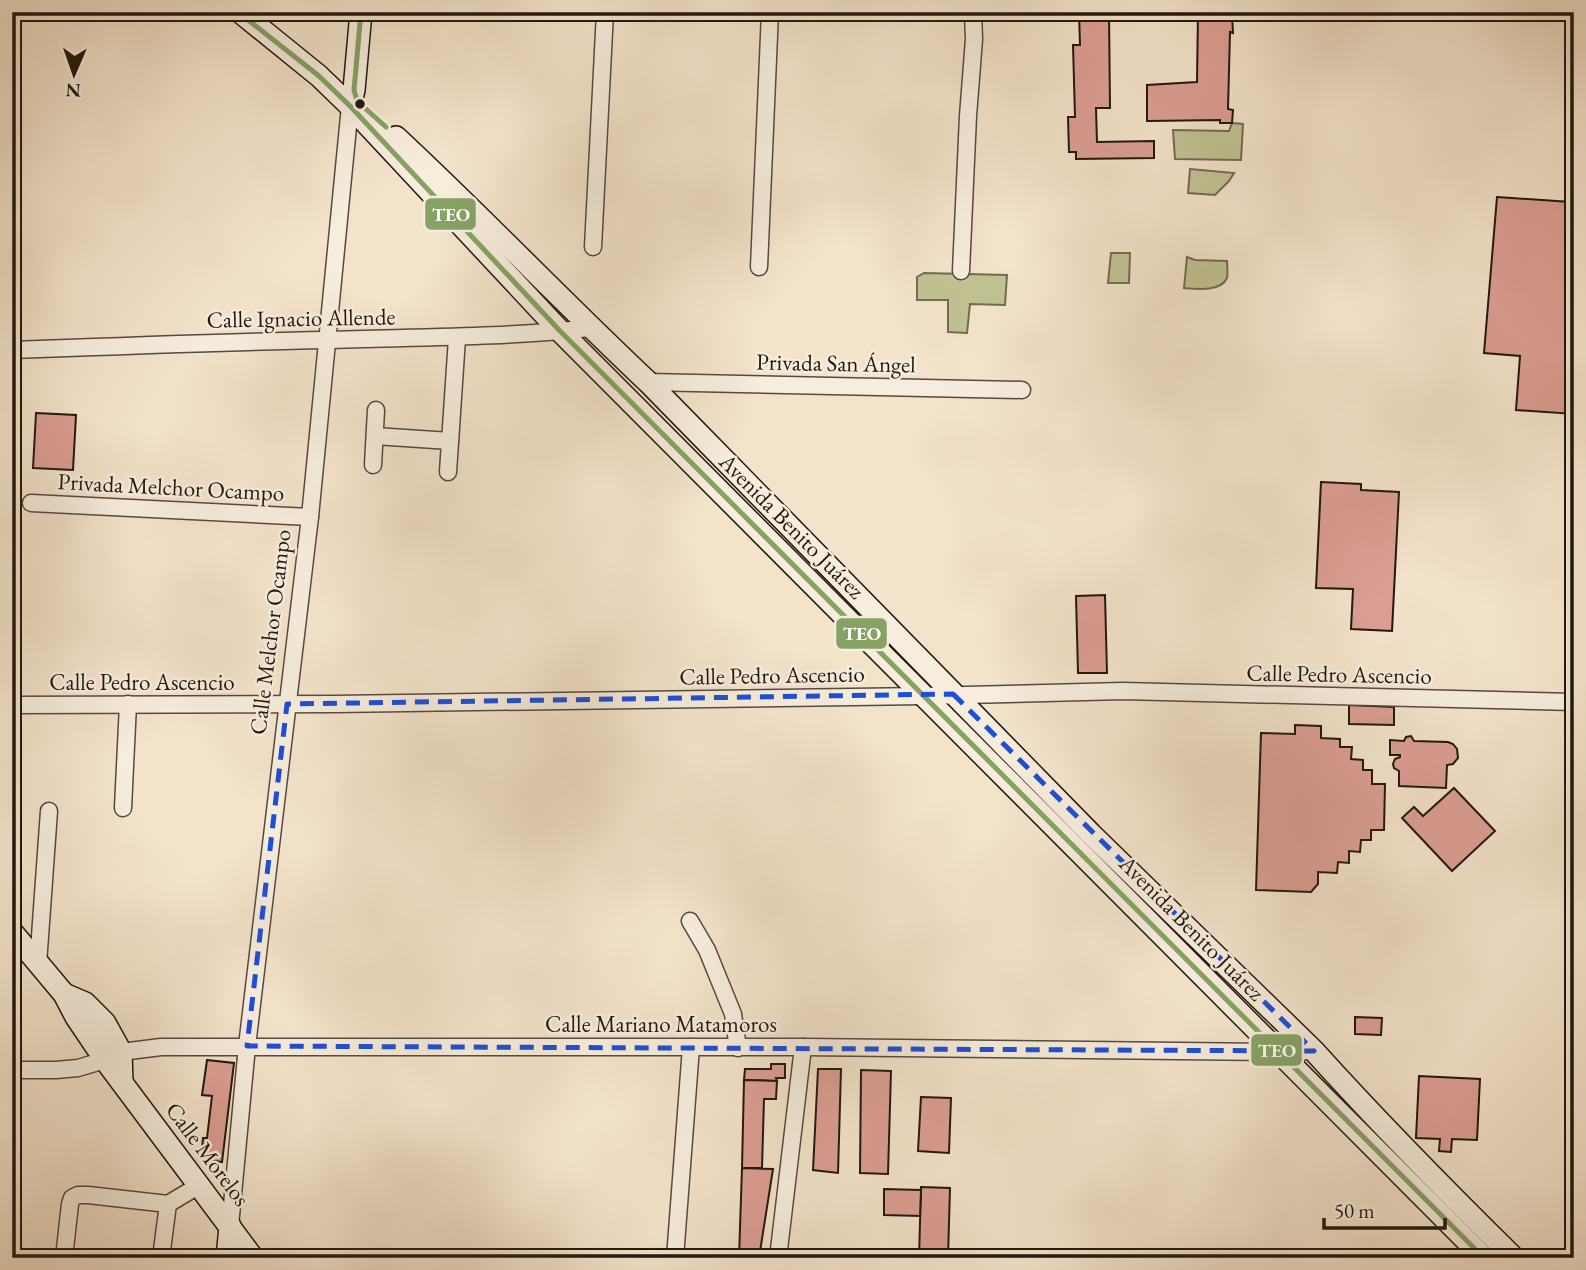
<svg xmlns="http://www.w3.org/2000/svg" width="1586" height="1270" viewBox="0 0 1586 1270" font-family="'EB Garamond',serif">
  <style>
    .green { fill: #c1c293; stroke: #716c52; stroke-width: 2 }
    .building { fill: #dc9e94; stroke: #211710; stroke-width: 2 }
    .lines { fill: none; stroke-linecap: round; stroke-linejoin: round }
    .street-casing { stroke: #564a3f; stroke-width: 19 }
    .secondary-casing { stroke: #211710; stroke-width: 24 }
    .street { stroke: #f7eddd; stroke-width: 16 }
    .secondary { stroke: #f7eddd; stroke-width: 21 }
    .bus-1-casing { stroke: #f7eddd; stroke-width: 10 }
    .bus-1 { stroke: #86a365; stroke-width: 5 }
    .marked { fill: none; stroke: #1d4ed8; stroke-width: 5; stroke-dasharray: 14 9; stroke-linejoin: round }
    .bus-dot { fill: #211710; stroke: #f7eddd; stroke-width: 2.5 }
    .labels { text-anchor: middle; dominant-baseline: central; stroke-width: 5; stroke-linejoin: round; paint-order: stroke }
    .street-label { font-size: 23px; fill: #211710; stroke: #f7eddd }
    .line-badge { stroke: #f7eddd; stroke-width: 2.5 }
    .badge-label { font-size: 19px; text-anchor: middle; font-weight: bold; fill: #fff }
  </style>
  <rect width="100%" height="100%" fill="#f3e3cb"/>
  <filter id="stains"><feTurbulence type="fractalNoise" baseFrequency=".00286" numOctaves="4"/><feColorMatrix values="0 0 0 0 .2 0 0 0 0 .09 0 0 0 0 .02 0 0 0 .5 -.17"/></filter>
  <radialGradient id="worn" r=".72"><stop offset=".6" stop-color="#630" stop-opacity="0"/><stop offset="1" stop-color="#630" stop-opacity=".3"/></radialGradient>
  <g class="green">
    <polygon points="1232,123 1243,124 1241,160 1175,159 1173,130 1229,131"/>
    <polygon points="1190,169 1234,173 1229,181 1215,195 1188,193"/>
    <polygon points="1111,253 1130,253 1129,283 1108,283"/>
    <path d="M1187,257l8,3 32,1c0,4 1,13 0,17 -6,14 -31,11 -43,10z"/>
    <polygon points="924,273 1007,275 1005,305 970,304 967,333 948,332 948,300 917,300 917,277"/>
  </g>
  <g class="building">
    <polygon points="1079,12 1109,12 1110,108 1096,108 1097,142 1154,141 1154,158 1076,159 1076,152 1069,152 1068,117 1075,117 1073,45 1080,45"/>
    <polygon points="1228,12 1232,15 1233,33 1230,32 1228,109 1233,110 1232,123 1220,123 1220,120 1147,121 1147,85 1197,82 1198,13"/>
    <polygon points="1497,197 1570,202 1568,233 1574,233 1574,414 1516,410 1520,356 1484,353"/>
    <polygon points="36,413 76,415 73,470 33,468"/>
    <polygon points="1321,482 1361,484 1361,490 1399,492 1392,631 1351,629 1353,589 1316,588"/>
    <polygon points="1105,595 1107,673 1078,673 1076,596"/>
    <polygon points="1349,705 1394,707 1394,725 1349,724"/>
    <polygon points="1295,725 1321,726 1321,738 1340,739 1340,747 1352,747 1351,759 1363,760 1363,770 1372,770 1372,784 1385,784 1384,830 1371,830 1371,840 1361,840 1360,852 1349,851 1349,863 1338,862 1337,873 1318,872 1318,884 1311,892 1256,890 1261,733 1295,734"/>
    <polygon points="1411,736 1414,741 1448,742 1453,744 1457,749 1458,758 1453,764 1447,765 1446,788 1399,786 1399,771 1394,768 1393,764 1395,759 1400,757 1400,755 1390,755 1390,740 1404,741 1406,737"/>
    <polygon points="1454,788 1495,831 1452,871 1402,818 1414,807 1423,816"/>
    <polygon points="1355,1017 1382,1018 1381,1035 1355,1034"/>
    <polygon points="207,1060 234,1063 222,1162 201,1159 203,1138 207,1138 212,1096 202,1095"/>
    <polygon points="771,1064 785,1064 785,1078 776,1078 777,1081 744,1080 745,1069 771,1069"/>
    <polygon points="818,1069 841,1069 838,1173 813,1170"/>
    <polygon points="861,1070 891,1071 888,1174 860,1173"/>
    <polygon points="1419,1076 1480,1079 1477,1140 1452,1139 1451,1152 1439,1151 1440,1139 1416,1138"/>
    <polygon points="744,1080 777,1081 776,1099 764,1099 762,1168 742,1168"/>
    <polygon points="921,1097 951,1098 949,1153 918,1151"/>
    <polygon points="742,1168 773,1169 759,1258 739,1258"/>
    <polygon points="921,1187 950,1188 948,1258 919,1258"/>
    <polygon points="884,1189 921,1190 920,1216 884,1215"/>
  </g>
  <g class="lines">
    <defs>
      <g id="street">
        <polyline points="593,247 605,12"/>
        <polyline points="759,267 770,12"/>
        <polyline points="961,271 968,116 974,39 973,12"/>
        <path d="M12,350c105,-4 209,-8 313,-10 89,-3 177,-2 265,-12"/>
        <polyline points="648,382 1022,390"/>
        <polyline points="375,436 450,441"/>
        <polyline points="373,465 376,410"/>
        <polyline points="448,472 457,338"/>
        <polyline points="31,503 310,517"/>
        <polyline points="12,705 335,704 924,696 1123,691 1574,702"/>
        <polyline points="123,808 128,704"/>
        <polyline points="690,921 707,950 733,1014 738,1048"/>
        <polyline points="38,964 49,811"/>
        <polyline points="12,1070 56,1070 78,1068 105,1060 121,1052 161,1047 803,1047 1278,1052 1314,1051"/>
        <polyline points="230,1226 247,1046 310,517 350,106"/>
        <polyline points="64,1258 70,1204 72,1198 78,1195 88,1195 168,1204 198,1186"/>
        <polyline points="161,1258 168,1204"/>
        <polyline points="675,1258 691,1047"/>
        <polyline points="778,1258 803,1047"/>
      </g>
      <g id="secondary">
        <polyline points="240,12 319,76 350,106 560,331 1484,1258"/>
        <polyline points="350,106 354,90 361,12"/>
        <path d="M396,137c86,80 167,165 252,245l443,452 223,217c64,71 132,140 200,207"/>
        <polyline points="12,932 64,994 76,1017 105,1060 253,1258"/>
        <polyline points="64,994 85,1003 105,1023 121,1052 122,1082"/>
        <polyline points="227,1258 230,1226"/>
      </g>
    </defs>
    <use href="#street" class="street-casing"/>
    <use href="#secondary" class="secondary-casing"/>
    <use href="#street" class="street"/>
    <use href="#secondary" class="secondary"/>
    <defs>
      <g id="bus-1">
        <polyline points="238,12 319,76 350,106 560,331 1484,1258"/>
        <polyline points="361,12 354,90 357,101 386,127"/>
      </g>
    </defs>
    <use href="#bus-1" class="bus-1-casing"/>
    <use href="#bus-1" class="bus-1"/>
  </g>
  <path class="marked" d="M953,694l361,357 -1067,-5 40,-342z"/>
  <circle class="bus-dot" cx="360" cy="104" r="6"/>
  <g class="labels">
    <g class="street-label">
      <text transform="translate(301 318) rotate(-1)">Calle Ignacio Allende</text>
      <text transform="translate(836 363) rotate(1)">Privada San Ángel</text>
      <text transform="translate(171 487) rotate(3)">Privada Melchor Ocampo</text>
      <text transform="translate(792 526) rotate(45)">Avenida Benito Juárez</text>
      <text transform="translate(270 632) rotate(-83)">Calle Melchor Ocampo</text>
      <text transform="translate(1339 674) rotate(1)">Calle Pedro Ascencio</text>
      <text transform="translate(772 675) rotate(-1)">Calle Pedro Ascencio</text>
      <text x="142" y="682">Calle Pedro Ascencio</text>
      <text transform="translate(1192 928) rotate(45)">Avenida Benito Juárez</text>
      <text x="661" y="1024">Calle Mariano Matamoros</text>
      <text transform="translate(208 1154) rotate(53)">Calle Morelos</text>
    </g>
  </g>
  <g class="line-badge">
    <rect x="424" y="197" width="53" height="34" rx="7" fill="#86a365"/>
    <rect x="835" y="617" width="53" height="33" rx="7" fill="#86a365"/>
    <rect x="1250" y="1033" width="53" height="34" rx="7" fill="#86a365"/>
  </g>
  <g class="badge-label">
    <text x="451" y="221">TEO</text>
    <text x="862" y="640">TEO</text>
    <text x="1277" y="1057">TEO</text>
  </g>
  <rect width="1586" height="1270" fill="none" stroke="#f3e3cb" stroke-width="42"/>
  <rect x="14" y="14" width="1558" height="1242" fill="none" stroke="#211710" stroke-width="3.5"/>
  <rect x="21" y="21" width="1544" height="1228" fill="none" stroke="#211710" stroke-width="2"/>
  <g transform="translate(74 74) rotate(182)" stroke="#f7eddd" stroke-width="5" paint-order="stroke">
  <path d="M0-5L12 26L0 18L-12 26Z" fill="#211710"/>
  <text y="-10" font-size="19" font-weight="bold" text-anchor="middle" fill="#211710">N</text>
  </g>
  <path d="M1324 1218v10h121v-10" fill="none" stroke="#211710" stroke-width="3.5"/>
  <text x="1334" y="1218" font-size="21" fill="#211710" stroke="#f7eddd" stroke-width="5" paint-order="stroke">50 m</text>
  <rect width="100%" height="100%" filter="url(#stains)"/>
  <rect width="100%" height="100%" fill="url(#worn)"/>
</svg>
